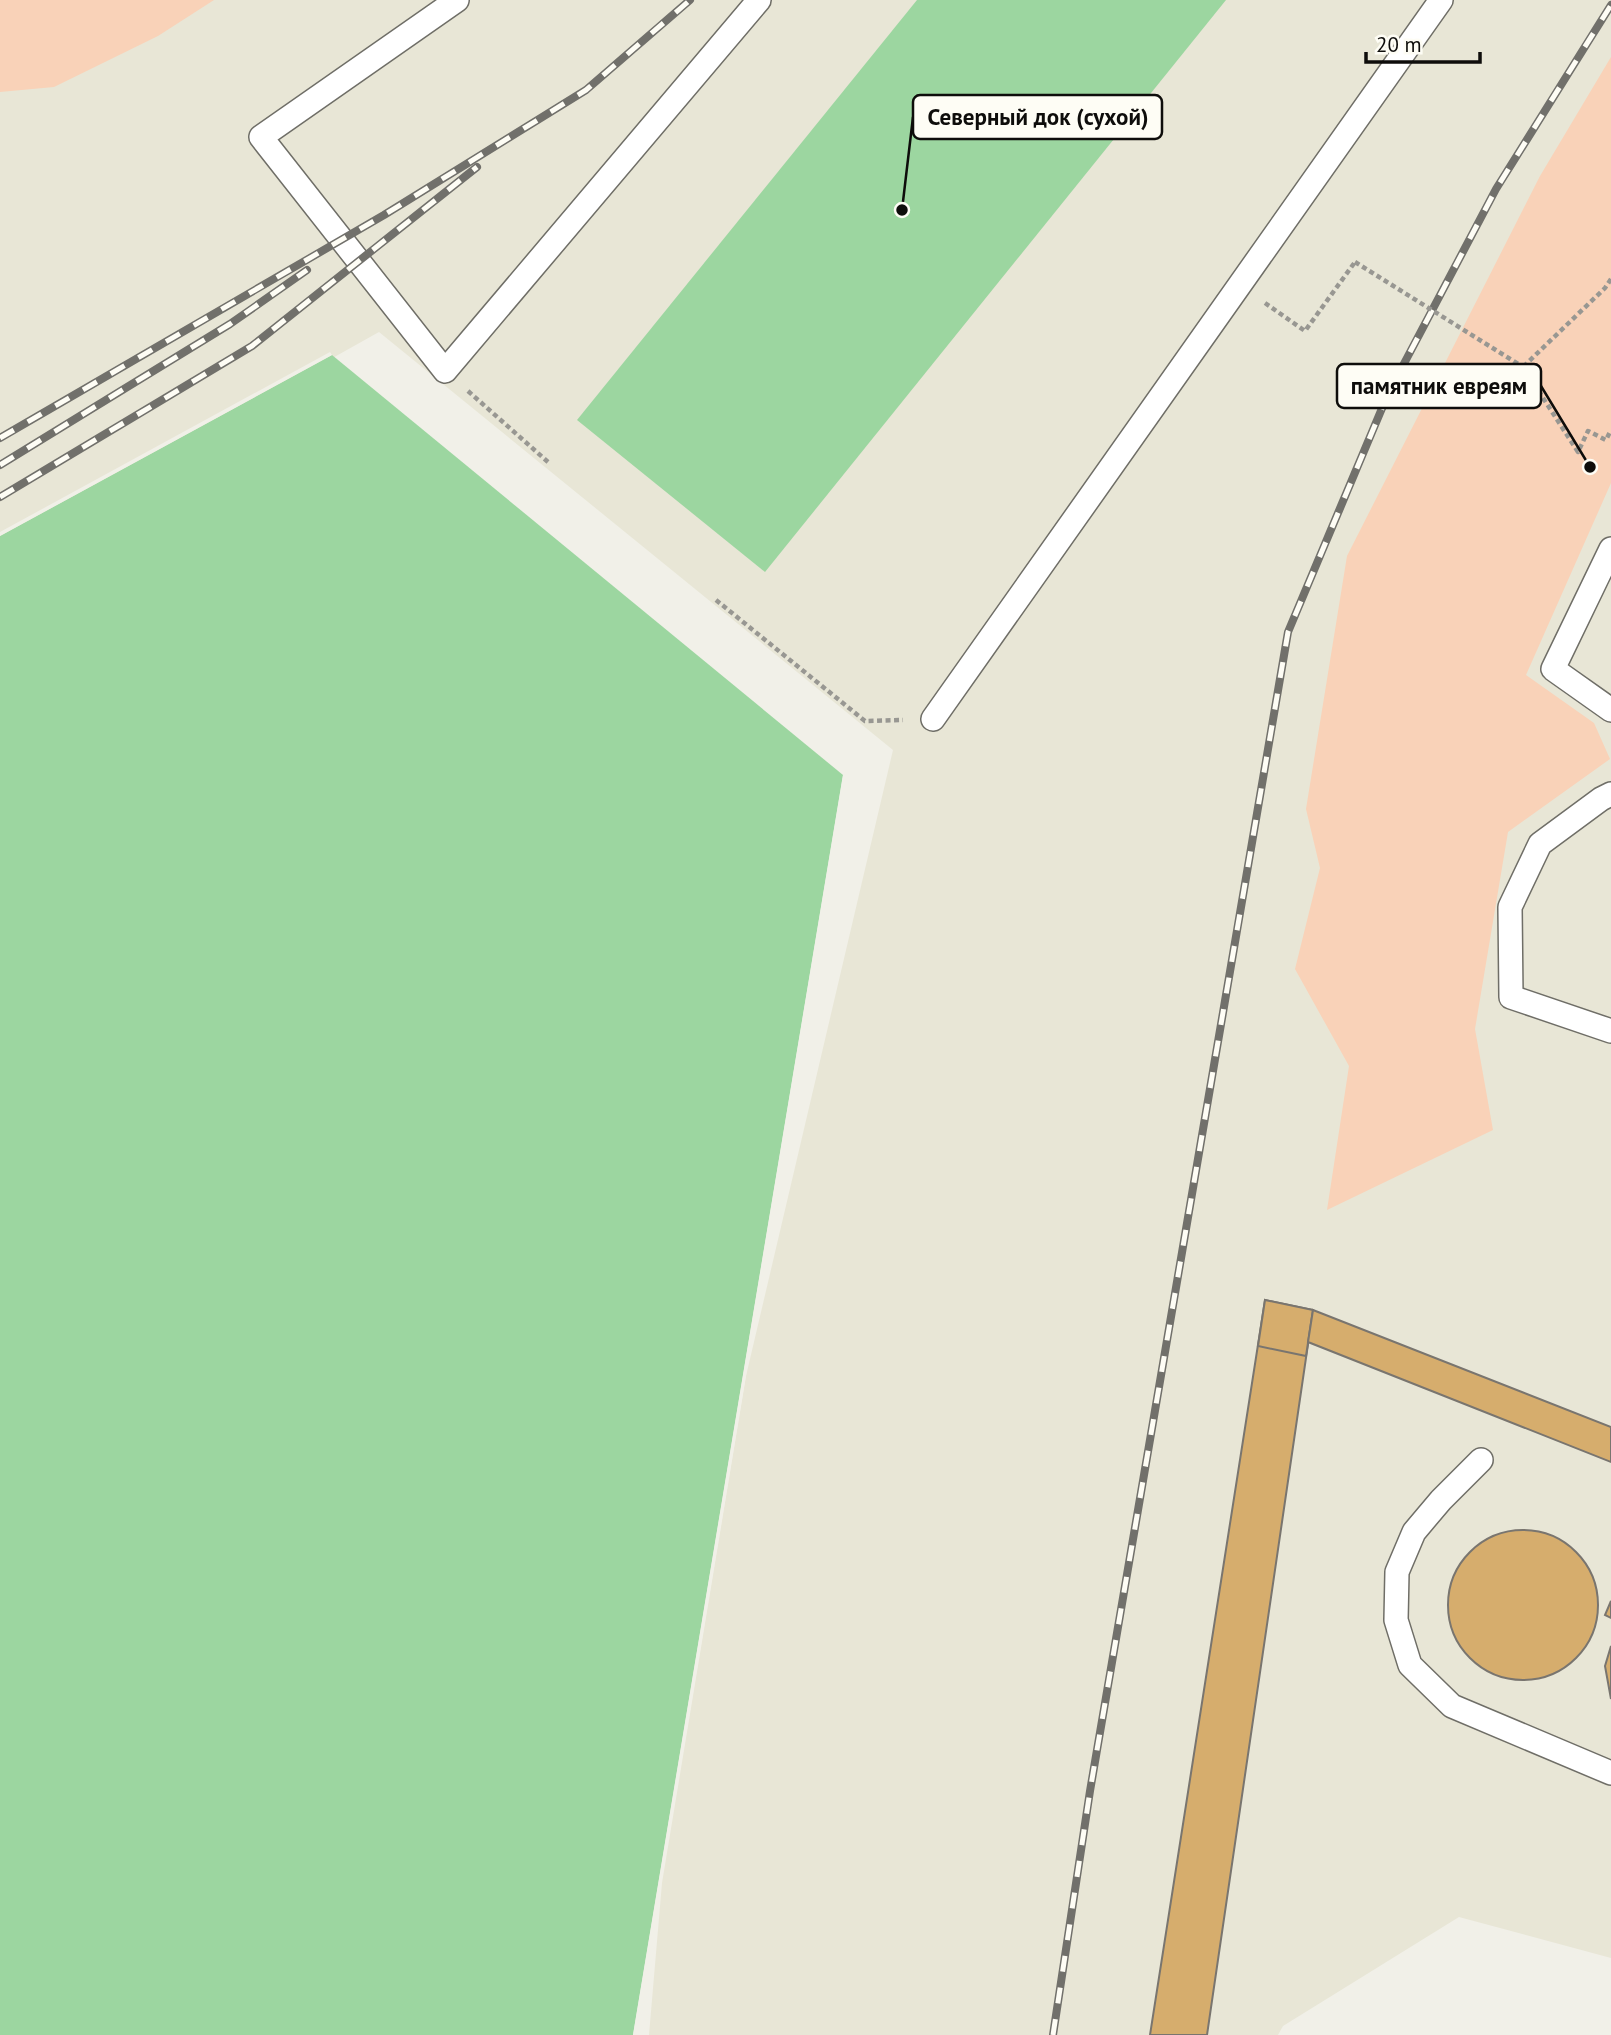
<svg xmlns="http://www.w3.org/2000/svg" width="1611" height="2035" viewBox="0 0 1611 2035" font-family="'PT Sans',sans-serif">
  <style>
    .built { fill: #e8e6d6 }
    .green { fill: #f9d2b8 }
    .water { fill: #9cd6a0 }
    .pier { fill: #f1f0e8 }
    .building { fill: #d6ad6d; stroke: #79756f; stroke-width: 2 }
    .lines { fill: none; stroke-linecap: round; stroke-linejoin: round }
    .service-casing { stroke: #6f6e67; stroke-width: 26 }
    .path { stroke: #989792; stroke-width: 4.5; stroke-dasharray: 5 3.5; stroke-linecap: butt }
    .service { stroke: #fff; stroke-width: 23 }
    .rail-casing { stroke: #71706b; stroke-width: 8 }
    .rail { stroke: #fefdf5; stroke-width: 5; stroke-dasharray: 16; stroke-linecap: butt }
    .path-bridge { stroke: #989792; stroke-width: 4.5; stroke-dasharray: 5 3.5; stroke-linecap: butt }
    .leader { fill: none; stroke: #0e0d0b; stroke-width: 2.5 }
    .callout-dot { fill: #0e0d0b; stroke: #fefdf5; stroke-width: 2.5 }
    .callout { fill: #fefdf5; stroke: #0e0d0b; stroke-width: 2.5 }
    .callout-label { font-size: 23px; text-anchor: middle; font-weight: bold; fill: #0e0d0b }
  </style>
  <rect width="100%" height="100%" fill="#f1f0e8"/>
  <polygon class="built" points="0,0 1611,0 1611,1958 1459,1917 1283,2026 1278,2035 649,2035 662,1883 746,1376 893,750 379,332 0,544"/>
  <g class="green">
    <polygon points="0,0 214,0 158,36 54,87 0,92"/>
    <polygon points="1611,57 1611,483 1526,675 1594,723 1610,759 1508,832 1475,1029 1493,1130 1327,1210 1349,1066 1295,969 1320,868 1306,809 1347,556 1540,176"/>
  </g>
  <g class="water">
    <polygon points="917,0 1226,0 765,572 577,420"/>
    <polygon points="332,355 843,775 633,2035 0,2035 0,536"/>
  </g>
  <g class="pier">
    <polygon points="330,352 332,355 0,536 0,532"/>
    <polygon points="843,775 846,776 636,2035 633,2035"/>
  </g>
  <g class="building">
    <polygon points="1265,1300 1313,1310 1207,2035 1150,2035"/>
    <polygon points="1265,1300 1313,1310 1306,1356 1258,1346"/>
    <polygon points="1313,1310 1611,1427 1611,1462 1308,1342"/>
    <circle cx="1523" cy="1605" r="75"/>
    <polygon points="1611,1601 1611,1618 1605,1615"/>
    <polygon points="1611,1646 1611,1699 1605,1666"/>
  </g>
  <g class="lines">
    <defs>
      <g id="service">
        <polyline points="457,0 261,137 445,371 759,0"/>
        <polyline points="1611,549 1553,669 1611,710"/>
        <polyline points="933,719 1441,0"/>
        <polyline points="1611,794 1601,799 1540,844 1510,907 1511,997 1611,1031"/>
        <polyline points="1481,1460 1441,1500 1414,1532 1397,1572 1396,1620 1410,1665 1452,1706 1611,1773"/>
      </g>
    </defs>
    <use href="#service" class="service-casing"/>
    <g class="path">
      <polyline points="1611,279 1605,288 1523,367 1578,452 1588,431 1606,440 1611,430"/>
      <polyline points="1265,303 1305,331 1355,262"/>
      <polyline points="468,391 548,462"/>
      <polyline points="716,600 865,721 903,720"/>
    </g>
    <use href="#service" class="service"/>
    <defs>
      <g id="rail">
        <polyline points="0,438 384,215 586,90 690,0"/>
        <polyline points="0,465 230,324 307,270"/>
        <polyline points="0,497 252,346 477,167"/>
        <polyline points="1053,2035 1090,1791 1288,632 1388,394 1496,189 1611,5"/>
      </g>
    </defs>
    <use href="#rail" class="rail-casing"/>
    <use href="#rail" class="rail"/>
    <polyline class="path-bridge" points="1355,262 1523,367"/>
  </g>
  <path class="leader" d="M902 210L913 117M1590 467L1541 386"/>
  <g class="callout-dot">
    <circle cx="902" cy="210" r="7"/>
    <circle cx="1590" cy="467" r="7"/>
  </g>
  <g class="callout">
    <rect x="913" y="95" width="249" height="44" rx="7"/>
    <rect x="1337" y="364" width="204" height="44" rx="7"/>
  </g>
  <g class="callout-label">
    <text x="1038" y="125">Северный док (сухой)</text>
    <text x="1439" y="394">памятник евреям</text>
  </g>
  <path d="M1366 52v10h114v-10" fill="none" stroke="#0e0d0b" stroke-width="3.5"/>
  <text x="1376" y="52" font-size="21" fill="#0e0d0b" stroke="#fefdf5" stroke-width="5" paint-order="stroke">20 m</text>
</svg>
